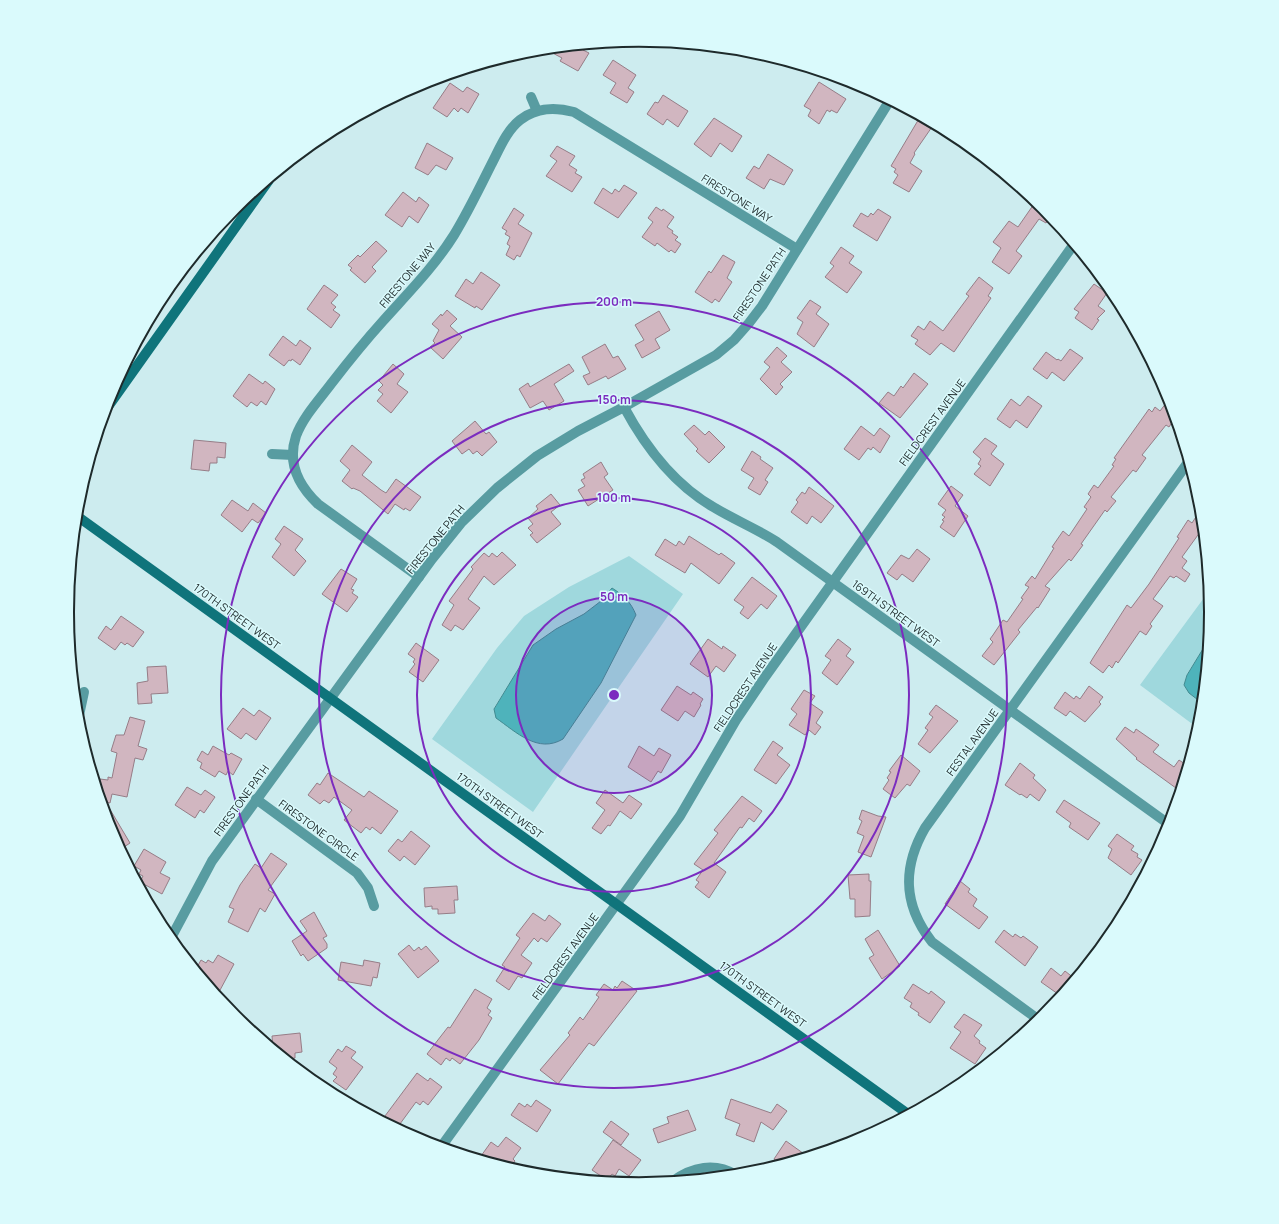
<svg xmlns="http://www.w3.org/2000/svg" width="1279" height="1224" viewBox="0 0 1279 1224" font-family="Manrope,sans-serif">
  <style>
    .green { fill: #9fd8dd; fill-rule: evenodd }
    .water { fill: #4eb3bb; stroke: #408a90 }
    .building { fill: #d1b6c0; stroke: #967d87 }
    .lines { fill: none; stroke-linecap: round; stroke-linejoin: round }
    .street { stroke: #589ca1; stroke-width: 10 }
    .secondary { stroke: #0f747b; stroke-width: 10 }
    .ring { fill: none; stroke: #7b2cbf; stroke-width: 2 }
    .labels { text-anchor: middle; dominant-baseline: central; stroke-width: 3; stroke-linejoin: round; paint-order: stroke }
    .street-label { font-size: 11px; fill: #1e2a2b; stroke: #dafafc }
    .rim { fill: none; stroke: #1e2a2b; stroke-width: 2 }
    .centre { fill: #7b2cbf; stroke: #dafafc; stroke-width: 2 }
    .ring-label { font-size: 12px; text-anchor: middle; font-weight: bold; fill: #7b2cbf; stroke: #dafafc; stroke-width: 3; stroke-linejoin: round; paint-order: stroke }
  </style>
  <rect width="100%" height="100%" fill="#cdecef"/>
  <g class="green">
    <path d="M629,556l54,38 -150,218 -101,-73 65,-91 27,-32 45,-29zM601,601l35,14 -35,68 -28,41 -79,-16 39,-63 24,-16 27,-15z"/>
    <polygon points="1209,591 1211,612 1209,639 1187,674 1184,685 1189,693 1202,703 1199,729 1140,685"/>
  </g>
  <g class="water">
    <path d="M612,588c11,7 19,14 24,27l-35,68 -38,56c-25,15 -47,-7 -67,-21l-2,-9 39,-64 23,-16 28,-15 17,-13z"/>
    <polygon points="1209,639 1202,703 1189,693 1184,685 1187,675"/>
  </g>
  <g class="building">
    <polygon points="586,45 583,50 589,53 578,71 560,61 562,58 545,49"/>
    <polygon points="613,60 636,75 628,88 634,92 627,103 610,93 616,83 603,75"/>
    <polygon points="819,82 846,99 837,113 831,110 830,112 827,110 819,124 808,116 811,110 804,106"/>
    <polygon points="450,83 463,92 467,87 479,94 468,113 461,108 458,112 454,108 447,117 433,108"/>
    <polygon points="663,95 688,111 678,127 667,119 663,125 647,114 655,102 658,103"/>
    <polygon points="920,117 934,124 914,153 915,154 910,163 922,171 909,192 893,183 898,175 894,172 896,169 891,166"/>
    <polygon points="714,118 742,136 732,152 720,143 711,157 694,144"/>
    <polygon points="427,143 453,158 446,170 436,165 428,175 415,168"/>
    <polygon points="557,146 575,156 569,165 577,170 575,173 582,177 572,192 546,176 557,161 550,156"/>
    <polygon points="768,154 793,170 784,185 770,179 764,189 746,178 754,166 759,169"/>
    <polygon points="624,185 637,193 618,218 594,203 603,188 612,194 615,189 619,192"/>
    <polygon points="403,192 416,202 419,197 429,205 418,223 409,216 402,227 385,215"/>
    <polygon points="1036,201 1051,216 1046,223 1039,219 1016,251 1022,256 1009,274 992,262 1001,248 993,242 1009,221 1018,227"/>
    <polygon points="656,207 662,211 663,209 674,217 667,227 673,231 672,233 678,237 675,240 681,244 675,253 671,250 669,252 657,243 655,246 642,237 653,222 648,218"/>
    <polygon points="514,208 524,215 518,224 532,233 520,257 517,255 514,260 506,255 510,246 507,244 510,237 505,234 507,231 502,228"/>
    <polygon points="878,209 891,217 877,241 853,226 861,213 868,217 871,213 873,215"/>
    <polygon points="376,241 387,251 372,267 376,271 365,283 350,270 352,268 348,265 358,255 360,257"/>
    <polygon points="841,247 854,256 849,263 862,272 847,293 825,277 834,266 830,263"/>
    <polygon points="723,255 735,262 727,278 732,282 719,302 715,299 712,303 695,292 709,271 711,273"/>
    <polygon points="481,272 500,285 482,310 476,306 475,308 455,296 466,279 473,284"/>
    <polygon points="979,277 993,288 988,296 991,298 954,352 941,343 930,355 915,344 918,340 911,336 918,326 924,330 930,321 943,331 969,296 966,294"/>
    <polygon points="1094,284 1107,293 1098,306 1105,311 1097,319 1099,320 1092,330 1075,318 1079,312 1074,309"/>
    <polygon points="324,285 338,295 331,303 336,307 333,310 340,315 331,328 307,309"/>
    <polygon points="810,300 821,307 816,314 829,324 814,347 797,334 803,322 797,318"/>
    <polygon points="447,310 457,319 450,326 462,337 443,359 430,347 435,343 433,341 439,330 432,324 441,314 442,316"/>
    <polygon points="659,311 670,330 655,339 660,348 642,358 635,345 644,340 635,325"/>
    <polygon points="283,336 296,346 300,340 311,348 300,365 292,359 291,361 289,360 284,366 269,355"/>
    <polygon points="605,344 613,358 618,356 626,369 608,379 606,376 588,385 583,376 590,373 582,357"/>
    <polygon points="777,347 787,356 781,362 792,372 780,384 783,387 776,395 760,379 770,367 764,362"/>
    <polygon points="1070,349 1083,358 1064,381 1052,372 1047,379 1033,369 1046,352 1057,360 1058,359 1061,361"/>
    <polygon points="393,364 404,374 397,384 408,392 391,413 377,401 383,394 378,390 383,385 379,381"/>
    <polygon points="569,364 574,371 554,384 564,401 549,410 543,401 530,408 519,389 528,383 530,387"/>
    <polygon points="914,373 928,384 900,418 879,403 888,392 894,396 901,386 903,388"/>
    <polygon points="249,374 263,384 265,381 275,389 266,405 261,401 257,406 251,402 247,407 233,396"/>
    <polygon points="1028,396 1042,406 1027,428 1016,420 1010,428 997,419 1011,399 1020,406"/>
    <polygon points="1170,398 1175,418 1169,427 1166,425 1142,455 1146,458 1136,472 1133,470 1111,497 1116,501 1107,512 1105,510 1081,544 1083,545 1071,561 1069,559 1045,586 1050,589 1038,608 1037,607 1018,630 1020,632 994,665 982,656 993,642 990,639 993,635 1003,620 1007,622 1023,599 1021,598 1029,587 1025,585 1032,576 1035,579 1054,548 1052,547 1063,531 1069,536 1087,509 1084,507 1091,497 1088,494 1094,485 1098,488 1114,466 1112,465 1116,459 1114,458 1149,409 1152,412 1155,407 1160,411"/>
    <polygon points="475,421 486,434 489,432 497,442 482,456 477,451 473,454 469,449 462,454 452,441"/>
    <polygon points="694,425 705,435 709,431 725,447 709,463 696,451 698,449 684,434"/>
    <polygon points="861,426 874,436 880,428 890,436 880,453 873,447 871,450 868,448 859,460 844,449"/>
    <polygon points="985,438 997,446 991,454 1004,464 990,486 974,474 981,466 978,464 981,459 973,452"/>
    <polygon points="194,440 226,443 225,458 217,457 217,463 210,463 209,471 191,469"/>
    <polygon points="352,445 372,462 362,475 381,490 386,493 396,479 421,497 410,511 405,508 404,510 395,504 388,514 360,491 353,488 352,489 342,481 350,470 340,461"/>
    <polygon points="752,451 761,457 760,459 773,468 765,480 768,482 760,495 748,488 754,478 741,470"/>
    <polygon points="601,462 608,474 604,477 613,490 588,506 578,490 585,486 581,480 585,478 583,474"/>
    <polygon points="951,486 963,495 955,506 968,516 954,537 940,527 944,521 942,520 945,517 942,515 946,510 938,504"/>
    <polygon points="809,487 834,506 821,523 812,516 807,524 791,512 798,502 796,500 802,492 805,494"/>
    <polygon points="551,494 560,505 551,512 561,524 537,543 530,535 533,533 528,528 533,524 528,518 538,509 536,506"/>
    <polygon points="232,500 248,511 253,503 266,513 258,523 252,519 242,532 221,515"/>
    <polygon points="1201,509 1203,528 1182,557 1187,561 1182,568 1190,574 1185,582 1176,576 1174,578 1170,576 1153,599 1163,606 1150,624 1152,626 1146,635 1140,631 1118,663 1116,661 1112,668 1109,665 1103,673 1090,663 1093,658 1127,605 1131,608 1149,584 1179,538 1177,537 1188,520 1192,523"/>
    <polygon points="284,526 303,539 295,550 306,561 294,576 272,557 281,544 275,539"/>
    <polygon points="689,536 719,555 721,553 735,563 719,584 691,563 685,573 655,555 665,539 676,546 679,541 684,545"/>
    <polygon points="917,549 930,559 913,582 902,574 897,580 887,573 901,555 909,559"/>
    <polygon points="502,552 516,565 494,585 484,576 468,599 480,608 463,630 455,625 451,631 442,625 454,605 449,601 473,569 471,567 484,553 489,557 492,553 497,557"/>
    <polygon points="341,569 357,579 351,589 354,590 352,593 358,597 347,612 322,594"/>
    <polygon points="752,577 777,596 767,609 761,604 748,619 740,613 744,607 734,600"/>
    <polygon points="121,616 144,632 133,647 127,643 125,645 121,642 115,650 98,638 106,626 111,630"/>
    <polygon points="708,639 722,649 723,646 736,655 724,672 716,666 708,677 690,664"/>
    <polygon points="838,639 851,649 846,656 854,662 837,685 822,673 831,660 825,656"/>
    <polygon points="416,643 439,660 423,682 409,672 415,664 413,662 415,659 408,654"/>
    <polygon points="166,666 168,693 151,694 152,703 138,704 137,683 148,681 147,667"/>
    <polygon points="677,686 691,695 693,692 703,699 700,704 701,705 694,717 685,711 678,721 661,710"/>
    <polygon points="1089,686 1103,697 1099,702 1101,704 1085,722 1070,711 1066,716 1054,708 1065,692 1074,699 1076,696 1080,699"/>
    <polygon points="804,690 815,696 810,703 823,712 816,723 821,727 815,735 809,730 805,735 789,725 797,714 791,709"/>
    <polygon points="936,705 958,721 930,753 918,744 928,730 925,728 933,717 929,714"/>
    <polygon points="243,708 254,716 259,710 271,718 256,740 246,733 241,739 227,729"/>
    <polygon points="130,717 145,721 138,746 147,749 143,760 135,758 127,797 112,794 110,803 102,801 98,789 100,779 108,780 108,777 112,778 117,753 111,751 116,735 124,735"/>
    <polygon points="1125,727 1134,733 1136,729 1159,745 1153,752 1174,767 1179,760 1188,766 1180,791 1136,759 1137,758 1116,739"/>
    <polygon points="773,741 783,748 777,755 790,765 776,784 754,770"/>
    <polygon points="213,746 229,755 231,753 242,759 233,775 228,771 226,775 219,771 215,777 200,768 202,763 197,760 202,751 208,755"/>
    <polygon points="639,746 654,756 659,748 671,755 661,773 658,771 651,782 628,767"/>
    <polygon points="901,755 920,771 910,786 907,784 895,798 883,789 889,780 887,778 891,772 889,771"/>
    <polygon points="1020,763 1035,775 1033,778 1046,790 1039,801 1030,794 1027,798 1021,794 1020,795 1005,785"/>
    <polygon points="328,773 364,797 369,791 398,811 381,834 372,827 370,830 366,827 361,833 344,820 352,810 334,797 329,803 324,800 320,804 308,795 317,783 320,785"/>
    <polygon points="187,787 201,795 205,790 215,797 204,813 200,810 195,818 175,805"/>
    <polygon points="605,790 623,803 629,795 642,804 631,819 620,811 610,826 608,825 601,834 592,828 605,810 596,803"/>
    <polygon points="742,796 762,811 754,822 749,818 742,828 740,827 714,863 726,872 709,898 695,887 699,882 696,880 703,870 694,864 718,833 714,830"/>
    <polygon points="1064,800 1100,823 1088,840 1069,827 1071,823 1056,812"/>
    <polygon points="108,806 130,843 121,849 111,831 104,808"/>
    <polygon points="862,810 878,816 886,817 871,857 858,852 864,836 857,833 862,821 859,819"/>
    <polygon points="411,831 430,846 415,865 404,856 400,861 388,851 398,839 402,842"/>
    <polygon points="1117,834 1134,846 1131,850 1138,854 1137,857 1142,860 1131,875 1108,858 1112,849 1108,846"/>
    <polygon points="144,849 166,862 160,873 170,878 162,894 140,882 143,876 139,874 141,870 134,866"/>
    <polygon points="271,853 287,864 268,890 275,894 265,912 260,908 248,932 228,922 234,909 229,907 240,885 255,864 261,868"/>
    <polygon points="869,874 869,881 871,881 870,916 855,917 855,899 850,899 848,875"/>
    <polygon points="960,881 970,889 968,892 977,899 973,906 988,917 979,929 945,904"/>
    <polygon points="457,886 458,900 454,900 455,913 438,914 438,909 432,909 432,906 425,907 424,888"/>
    <polygon points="314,912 327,936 323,938 327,944 327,948 308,961 303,954 301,956 292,941 307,931 300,921"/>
    <polygon points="533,913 545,921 549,915 561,924 547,942 541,938 538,942 534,938 521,955 532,963 522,978 518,976 509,990 496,981 505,967 502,965 520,938 516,935"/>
    <polygon points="878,930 900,966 882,979 869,958 874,955 865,939"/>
    <polygon points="1004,930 1013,937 1015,934 1021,938 1023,936 1038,947 1025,966 995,942"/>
    <polygon points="409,945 414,951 419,947 421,950 426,946 439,961 418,978 398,954"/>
    <polygon points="218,955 234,964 219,992 210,986 196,969 201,960 206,963 208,960 213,963"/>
    <polygon points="364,960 380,963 377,978 373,977 371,986 338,980 341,962 363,966"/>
    <polygon points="1051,968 1061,976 1065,971 1075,979 1062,994 1059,992 1058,994 1041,982"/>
    <polygon points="622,981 637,991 594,1046 589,1043 558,1084 540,1070 570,1035 568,1033 580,1017 583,1020 599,997 596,995 604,984 613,990 615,986 617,988"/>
    <polygon points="913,984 929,994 931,991 945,1002 930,1023 918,1015 919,1013 910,1007 912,1003 904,998"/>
    <polygon points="475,989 492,999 487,1008 491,1011 488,1015 492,1018 479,1040 460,1064 452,1058 450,1061 446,1058 441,1065 427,1054 448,1027 450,1028"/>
    <polygon points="964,1014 982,1025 974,1036 980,1041 979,1043 986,1048 975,1064 950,1048 961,1032 954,1027"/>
    <polygon points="300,1033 302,1052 295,1053 295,1058 286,1059 273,1048 272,1036"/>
    <polygon points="346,1046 356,1052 351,1058 363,1067 346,1090 333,1081 337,1077 333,1074 337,1068 329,1062 338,1049 342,1052"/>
    <polygon points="417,1073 428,1081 430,1078 442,1087 428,1105 423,1101 420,1105 416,1102 397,1128 382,1120"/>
    <polygon points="731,1099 771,1113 777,1104 787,1111 773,1130 761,1122 754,1142 736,1135 740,1124 725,1118"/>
    <polygon points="536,1100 551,1110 537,1132 511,1115 519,1103 525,1107 527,1104 531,1107"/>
    <polygon points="688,1110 696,1130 658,1143 653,1129 669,1123 667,1117"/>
    <polygon points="611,1121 629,1134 621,1145 603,1132"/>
    <polygon points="506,1137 521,1148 513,1159 515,1161 510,1168 488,1161 481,1156 491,1142 498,1147"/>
    <polygon points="613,1140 641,1160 629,1176 619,1169 615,1176 612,1174 607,1180 592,1170"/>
    <polygon points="786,1141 807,1156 781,1164 774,1159"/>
  </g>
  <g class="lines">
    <g class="street">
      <polyline points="531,97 537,111"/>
      <path d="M624,407c22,41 50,78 91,101 20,12 42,21 62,34l393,283"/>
      <polyline points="272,454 293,455"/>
      <path d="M419,577l-101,-73c-19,-18 -31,-41 -22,-68 7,-19 23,-36 35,-52 17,-22 34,-43 52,-63 25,-28 51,-54 71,-86 14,-23 25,-46 37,-70 8,-15 15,-34 29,-45 17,-13 35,-13 54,-8l223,137"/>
      <polyline points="78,720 84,692"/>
      <polyline points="256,799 357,873 368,888 374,906"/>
      <polyline points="171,938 212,861 432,559 461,523 497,488 537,456 578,431 624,407 716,355 734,340 749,323 762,306 890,100"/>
      <path d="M1039,1020l-107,-78c-29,-37 -30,-74 -7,-114l264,-367"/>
      <polyline points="441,1147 680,816 736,720 765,677 1074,244"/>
      <path d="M673,1181c19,-14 42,-19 63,-6"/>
    </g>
    <g class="secondary">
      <polyline points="107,408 269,180"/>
      <polyline points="77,516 908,1114"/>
    </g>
  </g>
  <circle cx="614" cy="695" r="98" fill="#7b2cbf" fill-opacity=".12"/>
  <g class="ring">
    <circle cx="614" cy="695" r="98"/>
    <circle cx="614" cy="695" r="197"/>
    <circle cx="614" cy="695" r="295"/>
    <circle cx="614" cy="695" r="393"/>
  </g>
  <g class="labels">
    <g class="street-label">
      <text transform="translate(737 198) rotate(32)">FIRESTONE WAY</text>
      <text transform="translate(407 275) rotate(-50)">FIRESTONE WAY</text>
      <text transform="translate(759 284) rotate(-56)">FIRESTONE PATH</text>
      <text transform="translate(932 422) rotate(-54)">FIELDCREST AVENUE</text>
      <text transform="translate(435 539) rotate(-51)">FIRESTONE PATH</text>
      <text transform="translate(896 613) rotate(36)">169TH STREET WEST</text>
      <text transform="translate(237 616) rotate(36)">170TH STREET WEST</text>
      <text transform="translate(745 687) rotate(-56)">FIELDCREST AVENUE</text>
      <text transform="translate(972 742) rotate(-54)">FESTAL AVENUE</text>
      <text transform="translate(241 800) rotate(-54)">FIRESTONE PATH</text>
      <text transform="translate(500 805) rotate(36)">170TH STREET WEST</text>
      <text transform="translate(319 830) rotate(36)">FIRESTONE CIRCLE</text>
      <text transform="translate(565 956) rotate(-54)">FIELDCREST AVENUE</text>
      <text transform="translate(763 994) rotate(36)">170TH STREET WEST</text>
    </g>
  </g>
  <path d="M0 0H1279V1224H0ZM74 612a565 565 0 1 1 1130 0a565 565 0 1 1-1130 0Z" fill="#dafafc" fill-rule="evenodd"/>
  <path class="rim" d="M74 612a565 565 0 1 1 1130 0a565 565 0 1 1-1130 0Z"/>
  <circle cx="614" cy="695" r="6" class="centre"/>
  <g class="ring-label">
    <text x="614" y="306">200 m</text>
    <text x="614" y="404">150 m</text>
    <text x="614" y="502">100 m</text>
    <text x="614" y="601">50 m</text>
  </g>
</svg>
